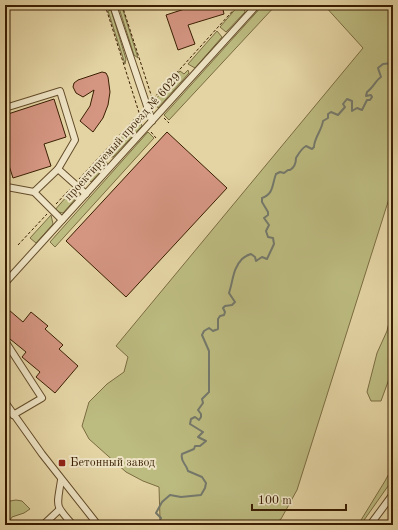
<svg xmlns="http://www.w3.org/2000/svg" width="398" height="530" viewBox="0 0 398 530" font-family="'Old Standard TT',serif">
  <style>
    .green { fill: #bcbb80; stroke: #7b6c41 }
    .lines { fill: none; stroke-linecap: round; stroke-linejoin: round }
    .stream { stroke: #74796c; stroke-width: 2 }
    .building { fill: #d49581; stroke: #3a1e02 }
    .minor-casing { stroke: #644c2a; stroke-width: 8 }
    .path { stroke: #3a1e02; stroke-width: 1; stroke-dasharray: 3 2; stroke-linecap: butt }
    .minor { stroke: #ede3c4; stroke-width: 6 }
    .poi-dot { fill: #8f2418; stroke: #ede3c4; stroke-width: 1.5 }
    .labels { text-anchor: middle; dominant-baseline: central; stroke-width: 4; stroke-linejoin: round; paint-order: stroke }
    .street-label { font-size: 12px; fill: #3a1e02; stroke: #ede3c4 }
    .poi-label { font-size: 12px; fill: #3a1e02; stroke: #ede3c4; text-anchor: start }
  </style>
  <rect width="100%" height="100%" fill="#e4d4a4"/>
  <filter id="stains"><feTurbulence type="fractalNoise" baseFrequency=".005" numOctaves="4"/><feColorMatrix values="0 0 0 0 .2 0 0 0 0 .09 0 0 0 0 .02 0 0 0 .5 -.17"/></filter>
  <radialGradient id="worn" r=".72"><stop offset=".6" stop-color="#630" stop-opacity="0"/><stop offset="1" stop-color="#630" stop-opacity=".3"/></radialGradient>
  <g class="green">
    <polygon points="239,5 244,8 245,12 226,32 220,27"/>
    <polygon points="263,5 276,5 169,120 164,115"/>
    <polygon points="324,5 393,5 393,186 297,490 281,519 273,525 164,525 160,519 159,487 143,481 126,472 89,439 82,426 89,402 107,384 124,372 128,357 116,346 363,48"/>
    <polygon points="122,7 138,58 134,55 119,8"/>
    <polygon points="111,10 126,59 125,64 108,11"/>
    <polygon points="217,31 222,37 195,68 188,64"/>
    <polygon points="188,70 189,73 158,108 155,100 180,71 184,74"/>
    <polygon points="139,117 142,126 113,157 111,157 107,153"/>
    <polygon points="148,132 154,138 55,247 50,242"/>
    <polygon points="102,157 108,164 91,182 86,176"/>
    <polygon points="74,188 77,197 63,213 54,211"/>
    <polygon points="51,215 53,224 36,243 30,238"/>
    <polygon points="393,305 393,368 381,401 371,401 367,392 377,353 387,331"/>
    <polygon points="393,466 393,479 362,523 360,525 358,525 385,481"/>
    <polygon points="16,500 22,501 30,509 24,513 12,517 7,525 5,525 5,504 10,501"/>
  </g>
  <g class="lines">
    <path class="stream" d="M158,525l3,-7 -5,-5 6,-11 8,-7 11,2 20,-2 4,-7 1,-5 -4,-6 -14,-6c-2,-8 -8,-9 -6,-17l12,-5 1,-3h5l6,-5 -8,-4 5,-5 -13,-8 1,-5 4,-2 4,3 2,-3v-3l-3,-4 5,-7 -1,-4 7,-7v-41l-7,-16 2,-4 5,-3 4,3 5,-2v-10l2,-3 4,-1 1,-3 -2,-4 2,-2 7,-1 3,-3 -6,-9c4,-12 4,-25 13,-34 2,-2 6,-4 9,-5l4,3 1,4 6,-4 5,2 7,-15 -1,-6 -5,-1 -2,-6 3,-6 -5,-7 4,-3v-3l-6,-10v-4c12,-4 10,-14 14,-24l4,-2 4,1 4,-3h2c5,-3 6,-7 6,-12 3,-5 5,-9 10,-12l6,3 2,-2c0,-9 8,-17 9,-26l5,-3v-4l3,-2 7,3 7,-8 -2,-3 4,-5 5,2v10l5,-3 5,2 5,-10h3l2,-3 -1,-2 -5,1 1,-4c6,-4 9,-12 14,-15l-3,-9 5,-4 10,-1"/>
  </g>
  <g class="building">
    <polygon points="197,5 222,5 224,14 188,25 195,44 178,50 166,15"/>
    <polygon points="102,72 106,73 108,77 110,92 108,105 103,118 93,132 80,121 90,106 94,90 83,97 76,93 73,87 74,83 78,80"/>
    <polygon points="54,99 66,137 44,144 51,166 13,178 5,153 5,115"/>
    <polygon points="167,132 227,188 126,297 66,241"/>
    <polygon points="9,310 23,322 31,312 48,326 45,329 63,345 59,349 78,366 55,393 36,377 40,372 22,357 26,352 5,335 5,314"/>
  </g>
  <g class="lines">
    <defs>
      <g id="minor">
        <polyline points="113,5 152,121"/>
        <polyline points="5,108 60,91 75,140 58,169 34,192"/>
        <polyline points="58,169 86,194"/>
        <polyline points="5,181 7,187 34,192 62,220"/>
        <polyline points="5,283 257,5"/>
        <polyline points="5,341 42,398 13,415"/>
        <polyline points="5,402 42,454 98,525"/>
        <path d="M61,480c-4,27 -7,24 12,45"/>
        <polyline points="43,525 59,510"/>
        <polyline points="370,525 393,494"/>
      </g>
    </defs>
    <use href="#minor" class="minor-casing"/>
    <g class="path">
      <polyline points="105,5 142,122"/>
      <polyline points="122,5 155,107"/>
      <polyline points="153,99 238,5"/>
      <polyline points="164,118 169,123"/>
      <polyline points="151,132 156,138"/>
      <polyline points="79,179 140,113"/>
      <polyline points="56,204 70,189"/>
      <polyline points="18,245 47,214"/>
    </g>
    <use href="#minor" class="minor"/>
  </g>
  <rect class="poi-dot" x="58" y="459" width="8" height="8" rx="2"/>
  <g class="labels">
    <g class="street-label">
      <text transform="translate(123 137) rotate(-48)">проектируемый проезд № 6029</text>
    </g>
    <g class="poi-label">
      <text x="70" y="463">Бетонный завод</text>
    </g>
  </g>
  <rect width="398" height="530" fill="none" stroke="#e4d4a4" stroke-width="20"/>
  <rect x="6" y="6" width="386" height="518" fill="none" stroke="#3a1e02" stroke-width="2"/>
  <rect x="10" y="10" width="378" height="510" fill="none" stroke="#3a1e02"/>
  <path d="M252 504v6h94v-6" fill="none" stroke="#3a1e02" stroke-width="2"/>
  <text x="258" y="504" font-size="12" fill="#3a1e02" stroke="#ede3c4" stroke-width="3" paint-order="stroke">100 m</text>
  <rect width="100%" height="100%" filter="url(#stains)"/>
  <rect width="100%" height="100%" fill="url(#worn)"/>
</svg>
